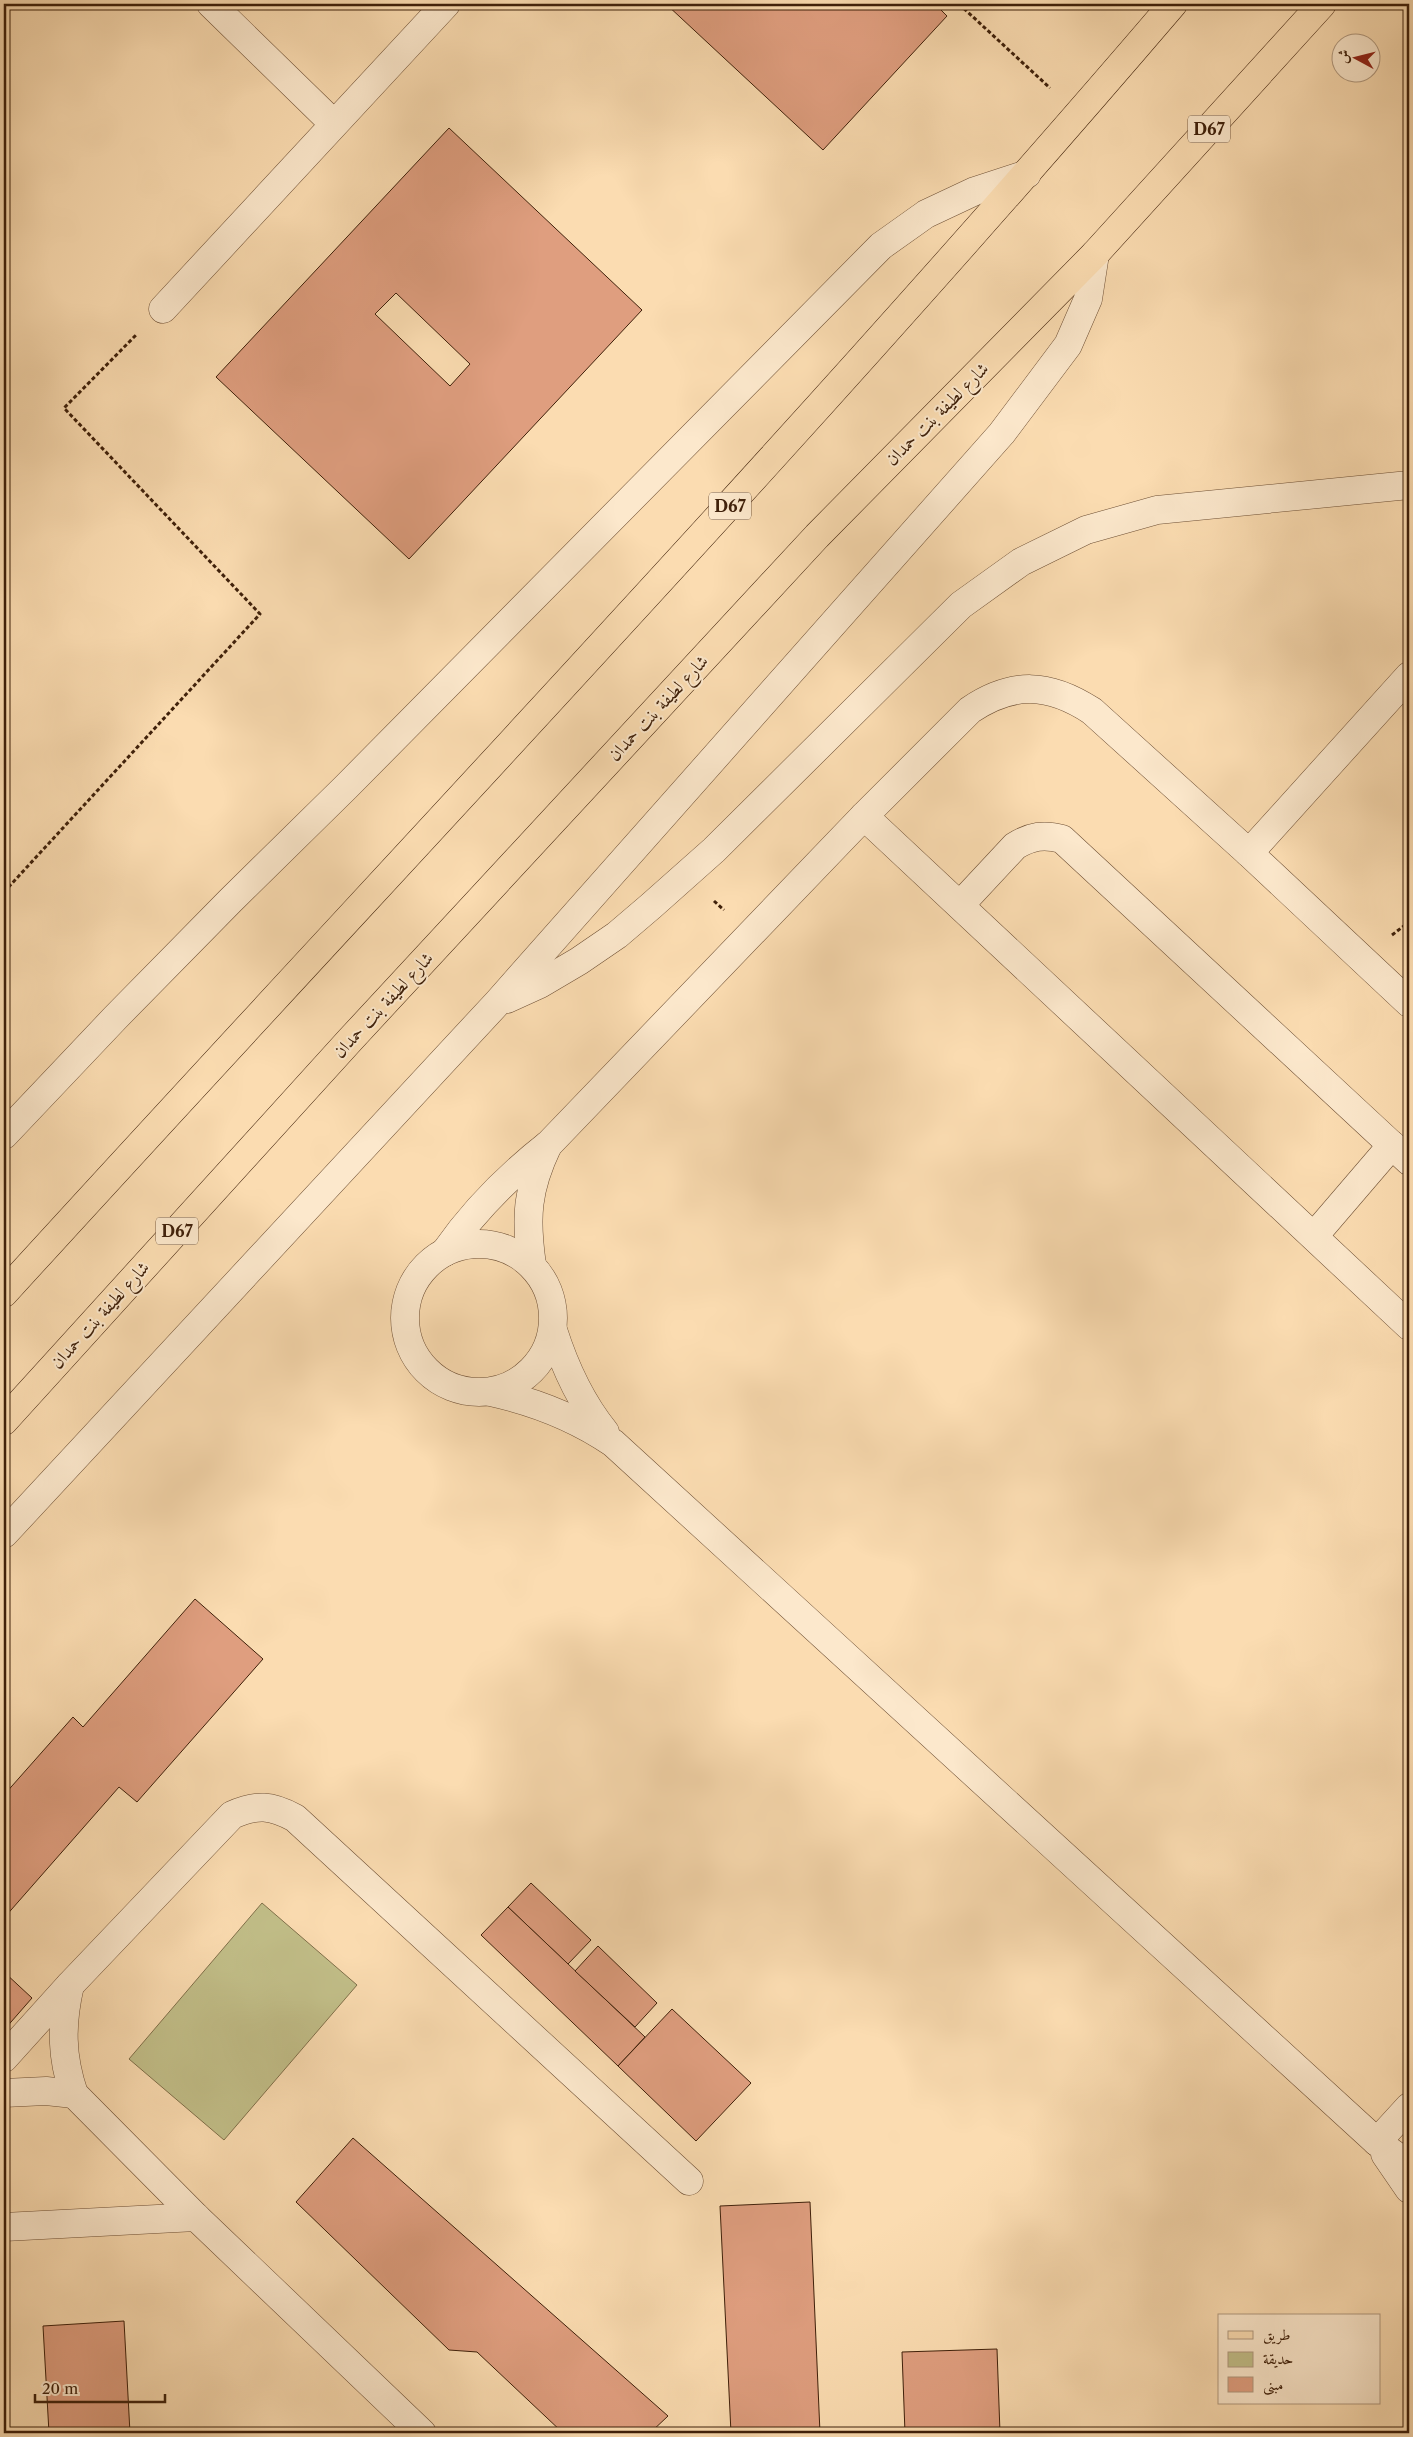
<svg xmlns="http://www.w3.org/2000/svg" width="1413" height="2437" viewBox="0 0 1413 2437" font-family="'Libre Caslon Text',Amiri,serif">
  <style>
    .green { fill: #c2bf89; stroke: #80704a }
    .building { fill: #df9e7f; stroke: #3f200a; fill-rule: evenodd }
    .lines { fill: none; stroke-linecap: round; stroke-linejoin: round }
    .minor-casing { stroke: #6e4f34; stroke-width: 29 }
    .major-casing { stroke: #3f200a; stroke-width: 29 }
    .path { stroke: #3f200a; stroke-width: 3; stroke-dasharray: 4 2.5; stroke-linecap: butt }
    .minor { stroke: #fce8cc; stroke-width: 28 }
    .major { stroke: #fbdcb1; stroke-width: 28 }
    .labels { text-anchor: middle; dominant-baseline: central; stroke-width: 4; stroke-linejoin: round; paint-order: stroke }
    .shield { fill: #fce8cc; stroke: #785c44; stroke-width: 1 }
    .shield-label { font-size: 16px; font-weight: bold; fill: #3f200a }
    .street-label { font-size: 18px; fill: #3f200a; stroke: #fce8cc }
  </style>
  <rect width="100%" height="100%" fill="#fbdcb1"/>
  <filter id="stains"><feTurbulence type="fractalNoise" baseFrequency=".004" numOctaves="4"/><feColorMatrix values="0 0 0 0 .2 0 0 0 0 .09 0 0 0 0 .02 0 0 0 .5 -.17"/></filter>
  <radialGradient id="worn" r=".72"><stop offset=".6" stop-color="#630" stop-opacity="0"/><stop offset="1" stop-color="#630" stop-opacity=".3"/></radialGradient>
  <polygon class="green" points="262,1903 357,1985 224,2140 129,2059"/>
  <g class="building">
    <polygon points="666,4 935,4 947,16 823,150"/>
    <path d="M449,128l193,182 -233,249 -193,-182zM396,293l74,71 -20,22 -75,-72z"/>
    <polygon points="195,1599 263,1659 137,1802 119,1787 4,1918 4,1795 73,1717 83,1727"/>
    <polygon points="531,1883 591,1940 568,1964 508,1907"/>
    <polygon points="508,1907 645,2037 618,2066 481,1935"/>
    <polygon points="598,1946 657,2003 635,2027 575,1971"/>
    <polygon points="4,1972 32,1998 4,2030"/>
    <polygon points="672,2009 751,2083 696,2141 618,2066"/>
    <polygon points="353,2138 668,2416 650,2433 563,2433 477,2352 449,2350 296,2202"/>
    <polygon points="810,2202 820,2433 731,2433 720,2206"/>
    <polygon points="124,2321 130,2433 49,2433 43,2326"/>
    <polygon points="997,2349 1000,2433 905,2433 902,2352"/>
  </g>
  <g class="lines">
    <defs>
      <g id="minor">
        <polyline points="211,4 333,123"/>
        <polyline points="163,309 446,4"/>
        <polyline points="864,816 1409,1326"/>
        <polyline points="1249,853 1409,676"/>
        <path d="M960,905l55,-59c16,-10 29,-12 47,-7l347,322"/>
        <polyline points="507,999 540,984 579,961 617,935 651,906 714,850 961,605 1021,562 1086,530 1157,510 1409,485"/>
        <polyline points="4,1135 115,1018 230,901 346,787 881,246 926,214 975,191 1027,174"/>
        <polyline points="1314,1236 1392,1145"/>
        <circle cx="479" cy="1318" r="74"/>
        <path d="M445,1252c30,-43 63,-76 104,-108l315,-328 106,-106c43,-29 79,-27 122,1l157,142 160,150"/>
        <path d="M532,1265c-7,-48 -5,-76 16,-120"/>
        <path d="M553,1330c12,38 27,71 52,102"/>
        <path d="M491,1392c45,10 84,25 122,51l764,699 32,23"/>
        <polyline points="4,1534 498,1002 1002,433 1068,345 1088,299 1095,254"/>
        <path d="M70,1985c-9,39 -9,71 4,109l122,123 226,216"/>
        <path d="M4,2058l66,-73 162,-170c25,-11 39,-10 63,3l394,363"/>
        <polyline points="4,2093 46,2091 74,2094"/>
        <polyline points="1377,2142 1409,2107"/>
        <polyline points="1385,2154 1409,2189"/>
        <polyline points="4,2227 196,2217"/>
      </g>
      <g id="major">
        <path d="M4,1293c391,-429 792,-848 1169,-1289"/>
        <polyline points="4,1421 350,1040 817,536 1095,254 1322,4"/>
      </g>
    </defs>
    <use href="#minor" class="minor-casing"/>
    <use href="#major" class="major-casing"/>
    <g class="path">
      <polyline points="959,4 1050,88"/>
      <polyline points="4,892 260,614 64,408 137,334"/>
      <polyline points="714,901 724,910"/>
      <polyline points="1392,935 1409,922"/>
    </g>
    <use href="#minor" class="minor"/>
    <use href="#major" class="major"/>
  </g>
  <g class="labels">
    <g class="shield">
      <rect x="1188" y="115.5" width="42" height="27" rx="4"/>
      <rect x="709" y="492.5" width="42" height="27" rx="4"/>
      <rect x="156" y="1217.5" width="42" height="27" rx="4"/>
    </g>
    <g class="shield-label">
      <text x="1209" y="129">D67</text>
      <text x="730" y="506">D67</text>
      <text x="177" y="1231">D67</text>
    </g>
    <g class="street-label">
      <text transform="translate(937 414) rotate(-45)">شارع لطيفة بنت حمدان</text>
      <text transform="translate(658 708) rotate(-47)">شارع لطيفة بنت حمدان</text>
      <text transform="translate(383 1005) rotate(-47)">شارع لطيفة بنت حمدان</text>
      <text transform="translate(100 1315) rotate(-48)">شارع لطيفة بنت حمدان</text>
    </g>
  </g>
  <rect width="1413" height="2437" fill="none" stroke="#fbdcb1" stroke-width="20"/>
  <rect x="5" y="5" width="1403" height="2427" fill="none" stroke="#3f200a" stroke-width="2.5"/>
  <rect x="10" y="10" width="1393" height="2417" fill="none" stroke="#3f200a"/>
  <rect x="1218" y="2314" width="162" height="90" fill="#fce8cc" stroke="#b0987e"/>
  <rect x="1228" y="2331" width="25" height="8" fill="#fbdcb1" stroke="#b0987e"/>
  <text x="1263" y="2340" font-size="15" fill="#3f200a">طريق</text>
  <rect x="1228" y="2352" width="25" height="15" fill="#c2bf89" stroke="#b0987e"/>
  <text x="1263" y="2364" font-size="15" fill="#3f200a">حديقة</text>
  <rect x="1228" y="2377" width="25" height="15" fill="#df9e7f" stroke="#b0987e"/>
  <text x="1263" y="2390" font-size="15" fill="#3f200a">مبنى</text>
  <g transform="translate(1356 58) rotate(277)"><circle r="24" fill="#fce8cc" stroke="#b0987e"/>
  <path d="M0-4L9 19L0 12L-9 19Z" fill="#8f2418"/>
  <text y="-8" font-size="14" font-weight="bold" text-anchor="middle" fill="#3f200a">ش</text>
  </g>
  <path d="M35 2394v8h130v-8" fill="none" stroke="#3f200a" stroke-width="2.5"/>
  <text x="42" y="2394" font-size="15" fill="#3f200a" stroke="#fce8cc" stroke-width="4" paint-order="stroke">20 m</text>
  <rect width="100%" height="100%" filter="url(#stains)"/>
  <rect width="100%" height="100%" fill="url(#worn)"/>
</svg>
